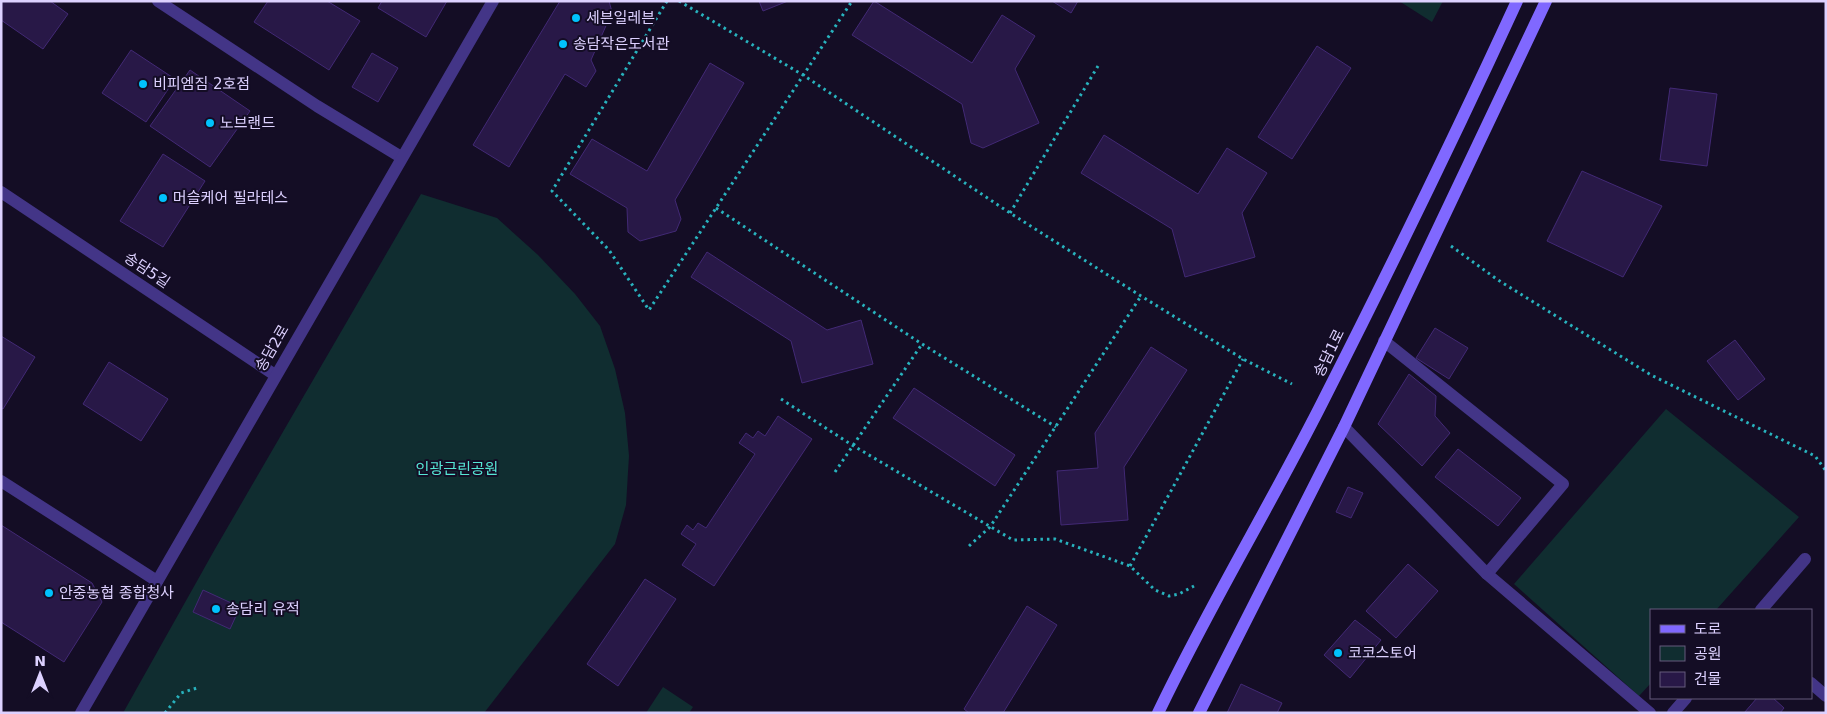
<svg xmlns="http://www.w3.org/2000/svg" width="1827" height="714" viewBox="0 0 1827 714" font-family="'DejaVu Sans','Noto Sans KR',sans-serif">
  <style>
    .green { fill: #102d30 }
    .building { fill: #281847; stroke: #422975 }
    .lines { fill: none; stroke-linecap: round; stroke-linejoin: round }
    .path { stroke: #28b2bd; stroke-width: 3; stroke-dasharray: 2.5 4; stroke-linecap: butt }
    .service { stroke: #433587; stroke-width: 12 }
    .minor { stroke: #433587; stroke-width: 12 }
    .secondary { stroke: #8068ff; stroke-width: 12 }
    .poi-dot { fill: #00c2fc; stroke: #140d25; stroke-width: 2 }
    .labels { text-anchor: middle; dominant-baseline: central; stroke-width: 4; stroke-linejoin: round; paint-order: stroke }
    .poi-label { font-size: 15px; fill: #ddd1ff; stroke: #140d25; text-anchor: start }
    .street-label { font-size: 15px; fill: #ddd1ff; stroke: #140d25 }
    .park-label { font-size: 15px; fill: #56e6d5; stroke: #140d25 }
  </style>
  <rect width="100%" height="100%" fill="#140d25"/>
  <g class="green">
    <polygon points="1399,1 1443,1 1432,22"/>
    <polygon points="421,194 497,218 538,255 575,294 600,326 615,369 625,413 629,456 626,505 615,544 484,713 123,713 215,549"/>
    <polygon points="1666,409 1799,517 1716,610 1651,610 1651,683 1639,696 1514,584"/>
    <polygon points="663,687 693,707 689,713 646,713"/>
  </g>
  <g class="building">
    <polygon points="1,1 50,1 68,14 43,49 1,20"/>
    <polygon points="268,1 327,1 360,21 329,70 254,22"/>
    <polygon points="382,1 447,1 426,37 378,8"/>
    <polygon points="560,1 609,1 612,12 591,60 596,71 586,87 565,74 509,167 473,145"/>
    <polygon points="759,1 788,1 763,11"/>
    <polygon points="874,1 972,63 1002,15 1035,36 1015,69 1039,123 983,148 971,143 962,104 852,35"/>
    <polygon points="1052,1 1078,1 1071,13"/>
    <polygon points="1317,46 1351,68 1292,159 1258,137"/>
    <polygon points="131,50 175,79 146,122 102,93"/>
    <polygon points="372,53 398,68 378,102 352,87"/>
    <polygon points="710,63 744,83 675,200 681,219 676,231 640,241 628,232 627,208 570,174 592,139 647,171"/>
    <polygon points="190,70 250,111 210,167 150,126"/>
    <polygon points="1670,88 1717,94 1707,166 1660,160"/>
    <polygon points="1104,135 1198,194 1227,148 1267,173 1242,213 1255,257 1185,277 1172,229 1081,173"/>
    <polygon points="163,154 205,181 163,247 120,221"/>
    <polygon points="1582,171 1662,206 1623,277 1547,241"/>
    <polygon points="707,252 827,330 861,320 873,364 802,383 791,341 691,277"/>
    <polygon points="1435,328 1468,348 1449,379 1416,358"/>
    <polygon points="1,336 35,357 3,409 1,408"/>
    <polygon points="1735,340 1765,379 1738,400 1707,361"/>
    <polygon points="1151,347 1187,370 1124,467 1128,520 1061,525 1057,471 1098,468 1095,433"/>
    <polygon points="109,362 168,399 141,441 83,404"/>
    <polygon points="1409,374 1436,396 1435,416 1450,433 1422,466 1378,424"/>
    <polygon points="914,388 1015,455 995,486 893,418"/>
    <polygon points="778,416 812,439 714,586 682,565 696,544 681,534 687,525 693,530 698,523 706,528 755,454 739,443 746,433 753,438 758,431 765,436"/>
    <polygon points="1458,449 1521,498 1498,526 1435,477"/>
    <polygon points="1348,487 1363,493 1351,518 1336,512"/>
    <polygon points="1,525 92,583 102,602 64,662 1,622"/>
    <polygon points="1408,564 1438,591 1396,638 1366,611"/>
    <polygon points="645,579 676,599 618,686 587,664"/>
    <polygon points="203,590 240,607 230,629 193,612"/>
    <polygon points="1027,606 1057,625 1003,713 969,713 964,709"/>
    <polygon points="1355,620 1381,640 1350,678 1324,655"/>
    <polygon points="1241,684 1282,703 1277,713 1227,713"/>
    <polygon points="1757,698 1773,698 1784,708 1780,713 1744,713"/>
  </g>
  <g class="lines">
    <g class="path">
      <polyline points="667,1 552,191 609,250 649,310 852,1"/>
      <polyline points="679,1 803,75 1010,213 1141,296 1243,359 1292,384"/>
      <polyline points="716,208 922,344 1056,427"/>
      <polyline points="1010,213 1098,66"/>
      <polyline points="1451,246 1498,280 1651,375 1815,456 1826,471"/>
      <polyline points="781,399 852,445 1013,540 1055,539 1130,566 1155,590 1169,596 1179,594 1194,586"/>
      <polyline points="835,472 922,344"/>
      <polyline points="969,546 990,527 1141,296"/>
      <polyline points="1130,566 1243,359"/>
      <polyline points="165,713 181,693 200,687"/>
    </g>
    <g class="service">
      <polyline points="1,192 275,375"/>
      <polyline points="1384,341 1563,484 1487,574"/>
    </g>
    <g class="minor">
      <polyline points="158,1 317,106 401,157"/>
      <polyline points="1344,427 1487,574 1650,713"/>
      <polyline points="1,481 157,581"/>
      <polyline points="1761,610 1805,559"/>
      <polyline points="1811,683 1826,696"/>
      <polyline points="81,713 493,1"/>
      <polyline points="1673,713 1686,698"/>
    </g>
    <g class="secondary">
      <path d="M1158,713c51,-107 112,-207 165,-312 67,-132 132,-265 194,-400"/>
      <polyline points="1199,713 1344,427 1546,1"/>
    </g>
  </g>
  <g class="poi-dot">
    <circle cx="576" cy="18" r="5"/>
    <circle cx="563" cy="44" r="5"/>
    <circle cx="143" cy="84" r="5"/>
    <circle cx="210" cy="123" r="5"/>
    <circle cx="163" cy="198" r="5"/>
    <circle cx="49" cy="593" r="5"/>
    <circle cx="216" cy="609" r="5"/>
    <circle cx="1338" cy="653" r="5"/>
  </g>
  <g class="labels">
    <g class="poi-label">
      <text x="586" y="18">세븐일레븐</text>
      <text x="573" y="44">송담작은도서관</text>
      <text x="153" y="84">비피엠짐 2호점</text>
      <text x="220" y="123">노브랜드</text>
      <text x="173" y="198">머슬케어 필라테스</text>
      <text x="59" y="593">안중농협 종합청사</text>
      <text x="226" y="609">송담리 유적</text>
      <text x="1348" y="653">코코스토어</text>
    </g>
    <g class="street-label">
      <text transform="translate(147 270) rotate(34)">송담5길</text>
      <text transform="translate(272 348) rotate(-60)">송담2로</text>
      <text transform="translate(1329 353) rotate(-64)">송담1로</text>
    </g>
    <g class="park-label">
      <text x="457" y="469">인광근린공원</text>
    </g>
  </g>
  <rect width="1827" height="714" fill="none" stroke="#ddd1ff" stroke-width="5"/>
  <rect x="1650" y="609" width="162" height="90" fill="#140d25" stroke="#645b7c"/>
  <rect x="1660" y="625" width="25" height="8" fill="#8068ff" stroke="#645b7c"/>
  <text x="1694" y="634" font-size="15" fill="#ddd1ff">도로</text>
  <rect x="1660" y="646" width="25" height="15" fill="#102d30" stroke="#645b7c"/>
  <text x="1694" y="659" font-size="15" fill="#ddd1ff">공원</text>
  <rect x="1660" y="672" width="25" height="15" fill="#281847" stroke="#645b7c"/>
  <text x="1694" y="684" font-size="15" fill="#ddd1ff">건물</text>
  <g transform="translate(40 674)" stroke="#140d25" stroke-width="4" paint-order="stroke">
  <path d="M0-4L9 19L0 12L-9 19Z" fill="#ddd1ff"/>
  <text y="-8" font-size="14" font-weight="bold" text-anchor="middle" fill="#ddd1ff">N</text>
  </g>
</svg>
